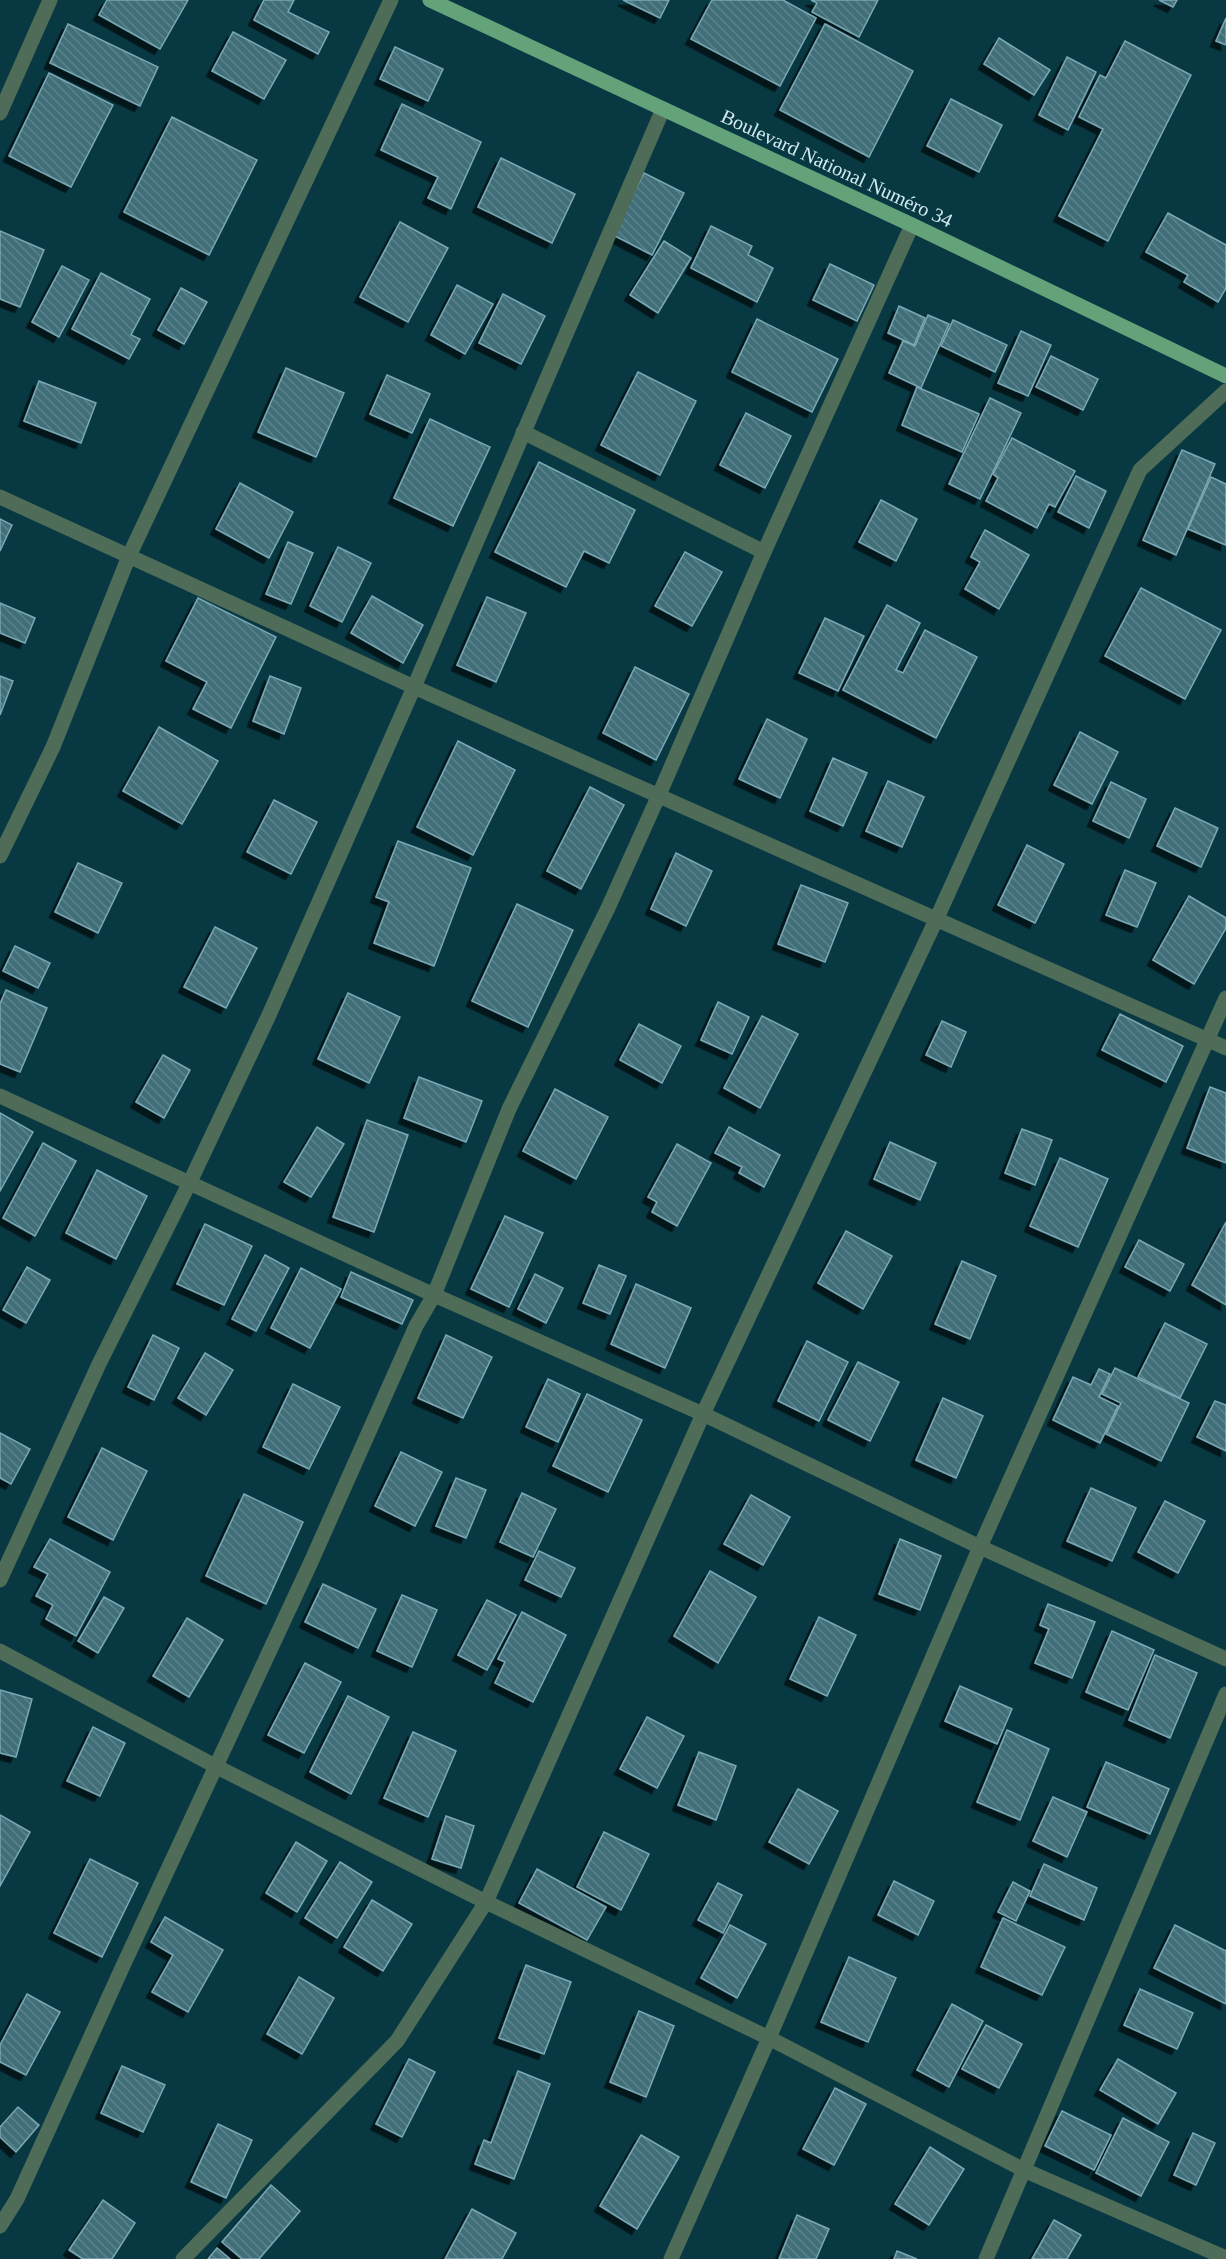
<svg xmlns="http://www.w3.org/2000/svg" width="1226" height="2259" viewBox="0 0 1226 2259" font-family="'Times New Roman',serif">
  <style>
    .building { fill: url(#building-back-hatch); stroke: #7aa8b4; stroke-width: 1.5; filter: url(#shadow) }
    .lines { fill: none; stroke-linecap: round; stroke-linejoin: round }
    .minor { stroke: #4e6c57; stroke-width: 15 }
    .major { stroke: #64a37a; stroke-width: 15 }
    .labels { text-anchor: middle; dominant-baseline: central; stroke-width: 5; stroke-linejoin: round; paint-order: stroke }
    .street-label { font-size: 20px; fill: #d2eaf0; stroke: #083943 }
  </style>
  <defs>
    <pattern id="building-back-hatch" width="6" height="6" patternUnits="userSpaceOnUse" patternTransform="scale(1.5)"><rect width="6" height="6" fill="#416e79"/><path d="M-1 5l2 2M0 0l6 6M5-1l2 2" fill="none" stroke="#5c838c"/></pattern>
    <filter id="shadow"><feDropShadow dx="-5.5" dy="5.5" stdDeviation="0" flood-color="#0009"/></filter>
  </defs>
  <rect width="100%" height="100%" fill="#083943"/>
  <g class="building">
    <polygon points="107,0 188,0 160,49 99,15"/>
    <polygon points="264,0 294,0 288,12 329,32 318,54 254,20"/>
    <polygon points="623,0 669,0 660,18"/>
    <polygon points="712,0 783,0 816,18 780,86 691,39"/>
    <polygon points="811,0 878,0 859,37 812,12 817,3"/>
    <polygon points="1159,0 1177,0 1173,7"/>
    <polygon points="1226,18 1226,45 1216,41"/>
    <polygon points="68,24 158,67 140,106 50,63"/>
    <polygon points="825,24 913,71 869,157 780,110"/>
    <polygon points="233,32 286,60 264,99 212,71"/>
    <polygon points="999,38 1050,70 1034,95 984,64"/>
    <polygon points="1125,41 1191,75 1108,241 1059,216 1103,129 1079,117 1100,75 1106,78"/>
    <polygon points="395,47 443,69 428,101 380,79"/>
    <polygon points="1067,57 1096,72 1068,130 1039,115"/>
    <polygon points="49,73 113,105 71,187 9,156"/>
    <polygon points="951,99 1002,125 979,172 927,146"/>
    <polygon points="402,104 481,142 451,209 428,198 438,177 381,150"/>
    <polygon points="172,117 257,160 209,255 124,212"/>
    <polygon points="501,158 575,194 552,243 478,207"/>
    <polygon points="644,173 684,193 652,255 613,235"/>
    <polygon points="1168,213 1226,245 1226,288 1218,302 1184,282 1188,275 1146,252"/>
    <polygon points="400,222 448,248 408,322 360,297"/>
    <polygon points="711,226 752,246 748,255 773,268 757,302 691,268"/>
    <polygon points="0,231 44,250 20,307 0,299"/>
    <polygon points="664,241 691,258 658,313 630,295"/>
    <polygon points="830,264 874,285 857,321 813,300"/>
    <polygon points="62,266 89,280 59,337 32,322"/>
    <polygon points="101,273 150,299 131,335 140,339 129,359 72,329"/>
    <polygon points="457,285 493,304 465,354 431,335"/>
    <polygon points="181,288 207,302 184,344 158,330"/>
    <polygon points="503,294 545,316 521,364 479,343"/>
    <polygon points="899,306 925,318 914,345 888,333"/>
    <polygon points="928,315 949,324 921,388 889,373 903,341 915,346"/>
    <polygon points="757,319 838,359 812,412 732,372"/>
    <polygon points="953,320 1007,345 995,372 941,346"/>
    <polygon points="1021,331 1051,345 1028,396 998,383"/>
    <polygon points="1051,356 1098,379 1083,410 1036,387"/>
    <polygon points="286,368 344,393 316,457 258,432"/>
    <polygon points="638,372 696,401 660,475 601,445"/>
    <polygon points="387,375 430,394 412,433 370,414"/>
    <polygon points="39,381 96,403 81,443 24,421"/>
    <polygon points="917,387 979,414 962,452 902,425"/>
    <polygon points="990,398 1021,413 980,499 949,484"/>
    <polygon points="746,413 791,436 765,488 720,465"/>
    <polygon points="430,419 490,447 453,526 394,498"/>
    <polygon points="1012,438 1075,471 1055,507 1049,504 1037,528 986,501 998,478 993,474"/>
    <polygon points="1182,450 1215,464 1176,555 1143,540"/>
    <polygon points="539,462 635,510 609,563 584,551 566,587 495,552"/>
    <polygon points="1076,476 1106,491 1089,528 1058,512"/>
    <polygon points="1211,477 1226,484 1226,545 1188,529"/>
    <polygon points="240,483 293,512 269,558 216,529"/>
    <polygon points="881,500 917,519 896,561 859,542"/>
    <polygon points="0,519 12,525 0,551"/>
    <polygon points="985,530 1029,555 999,609 965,589 980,562 971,557"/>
    <polygon points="288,542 313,553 291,604 266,594"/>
    <polygon points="338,547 371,563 342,622 310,606"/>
    <polygon points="685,552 722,572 692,626 655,606"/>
    <polygon points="1141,588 1221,630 1185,699 1105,656"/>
    <polygon points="372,596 423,625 403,663 351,633"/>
    <polygon points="487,597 526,613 496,682 457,665"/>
    <polygon points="198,598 276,637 231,728 193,709 207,682 166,661"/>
    <polygon points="0,603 35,618 25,643 0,633"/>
    <polygon points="887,605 920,623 896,670 903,673 925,630 977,657 936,738 843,690"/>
    <polygon points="825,618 864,636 838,691 799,673"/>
    <polygon points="635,667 689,694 656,760 603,733"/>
    <polygon points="0,676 13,681 0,715"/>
    <polygon points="270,676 301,688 284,734 253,721"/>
    <polygon points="767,719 807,739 780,798 739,779"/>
    <polygon points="159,727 218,761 182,824 123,791"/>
    <polygon points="1080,732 1118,752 1092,804 1054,785"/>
    <polygon points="458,741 515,770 473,855 417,827"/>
    <polygon points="833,758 867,773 843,826 810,811"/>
    <polygon points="888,781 924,797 902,847 866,831"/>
    <polygon points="1111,782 1146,799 1129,838 1093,821"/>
    <polygon points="590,787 624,805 581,889 547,871"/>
    <polygon points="274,800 317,822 291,874 247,852"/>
    <polygon points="1175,808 1218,828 1201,867 1157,846"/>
    <polygon points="398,841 471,868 434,966 374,943 389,902 376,897"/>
    <polygon points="1027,845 1064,864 1035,923 998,905"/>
    <polygon points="676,853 712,871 686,926 651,909"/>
    <polygon points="78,863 122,883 98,933 55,912"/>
    <polygon points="1125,870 1156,883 1137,927 1106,915"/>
    <polygon points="801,885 848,903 825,962 778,944"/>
    <polygon points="1189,896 1226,918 1226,928 1194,984 1153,960"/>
    <polygon points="517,904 573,930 528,1027 472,1001"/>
    <polygon points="215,927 257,948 226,1008 184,987"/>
    <polygon points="15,946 50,963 38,988 3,971"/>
    <polygon points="6,990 47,1008 20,1072 0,1064 0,1004"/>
    <polygon points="348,993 400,1017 369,1083 318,1059"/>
    <polygon points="718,1002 749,1017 732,1054 701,1040"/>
    <polygon points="1120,1014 1183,1046 1166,1082 1102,1050"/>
    <polygon points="762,1016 798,1034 760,1108 724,1088"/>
    <polygon points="942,1021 966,1032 951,1067 926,1055"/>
    <polygon points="639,1024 681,1046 662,1083 620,1060"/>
    <polygon points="163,1055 190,1070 164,1118 136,1102"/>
    <polygon points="419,1077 482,1101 466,1142 404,1118"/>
    <polygon points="1210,1087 1226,1093 1226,1163 1187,1148"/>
    <polygon points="555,1089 608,1117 576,1179 523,1151"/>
    <polygon points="0,1113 33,1132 0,1191"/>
    <polygon points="367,1120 408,1135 374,1232 333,1217"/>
    <polygon points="317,1127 344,1144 311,1197 284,1182"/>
    <polygon points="729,1127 780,1155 764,1187 739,1173 742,1167 715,1153"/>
    <polygon points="1022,1129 1052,1140 1035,1185 1005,1173"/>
    <polygon points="890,1142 936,1163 920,1200 874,1179"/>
    <polygon points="43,1143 76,1161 35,1236 3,1218"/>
    <polygon points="677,1144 711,1163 677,1226 652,1212 657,1202 648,1197"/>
    <polygon points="1060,1158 1108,1179 1078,1247 1030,1226"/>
    <polygon points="97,1170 147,1196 116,1259 66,1233"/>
    <polygon points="505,1216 543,1233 509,1307 471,1289"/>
    <polygon points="1226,1222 1226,1305 1192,1285"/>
    <polygon points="205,1224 252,1246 224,1305 177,1284"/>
    <polygon points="846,1231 892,1256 863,1309 818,1283"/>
    <polygon points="1139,1240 1184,1264 1170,1291 1125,1267"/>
    <polygon points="265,1255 289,1268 256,1331 232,1319"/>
    <polygon points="962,1261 996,1276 970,1339 935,1324"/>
    <polygon points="599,1265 626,1276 610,1314 583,1303"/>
    <polygon points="27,1267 50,1280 26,1323 3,1310"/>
    <polygon points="301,1268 341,1289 310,1348 271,1328"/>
    <polygon points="351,1272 413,1300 402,1324 341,1297"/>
    <polygon points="535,1274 563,1288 546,1323 518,1309"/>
    <polygon points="636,1284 691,1308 665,1368 611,1344"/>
    <polygon points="1165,1323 1207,1344 1180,1398 1138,1377"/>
    <polygon points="153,1335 179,1348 154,1400 128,1387"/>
    <polygon points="446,1335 492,1357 463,1418 418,1398"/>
    <polygon points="807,1341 848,1362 819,1421 778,1401"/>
    <polygon points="205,1353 233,1370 206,1415 178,1398"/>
    <polygon points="858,1362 899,1382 870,1441 828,1420"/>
    <polygon points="1115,1368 1189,1403 1161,1461 1106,1434 1121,1403 1102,1394"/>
    <polygon points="1099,1369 1110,1374 1099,1397 1118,1406 1100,1443 1053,1420 1073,1377 1091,1385"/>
    <polygon points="548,1379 580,1394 558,1442 526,1427"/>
    <polygon points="293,1384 340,1407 309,1469 263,1447"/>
    <polygon points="587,1394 642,1420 608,1492 553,1466"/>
    <polygon points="943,1398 983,1416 956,1478 916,1460"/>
    <polygon points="1215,1401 1226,1405 1226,1451 1197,1437"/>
    <polygon points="0,1433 30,1449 11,1484 0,1478"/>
    <polygon points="102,1448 147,1471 113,1540 68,1517"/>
    <polygon points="401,1452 442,1472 415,1526 375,1506"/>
    <polygon points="456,1478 486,1490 466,1538 436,1526"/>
    <polygon points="1091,1488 1136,1508 1112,1561 1067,1541"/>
    <polygon points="522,1493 556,1509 533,1557 500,1542"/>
    <polygon points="244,1494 303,1522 266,1604 206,1576"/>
    <polygon points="751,1495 790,1517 763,1565 724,1544"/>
    <polygon points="1165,1501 1205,1521 1178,1573 1138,1552"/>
    <polygon points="50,1539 110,1572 76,1636 46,1619 53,1605 36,1596 48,1574 34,1567"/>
    <polygon points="900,1539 941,1556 920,1610 879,1594"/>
    <polygon points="539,1551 575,1568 561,1597 525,1580"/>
    <polygon points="710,1571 756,1597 718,1663 674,1636"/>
    <polygon points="323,1584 376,1609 358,1648 305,1622"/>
    <polygon points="402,1595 437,1610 412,1667 377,1651"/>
    <polygon points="104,1597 124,1608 98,1653 78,1641"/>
    <polygon points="487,1600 516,1615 487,1670 458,1655"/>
    <polygon points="1048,1604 1095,1622 1072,1678 1035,1663 1049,1629 1040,1625"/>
    <polygon points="522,1612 566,1635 533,1702 495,1683 505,1662 498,1659"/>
    <polygon points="819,1617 856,1635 827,1696 790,1679"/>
    <polygon points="187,1618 223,1640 189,1697 153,1676"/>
    <polygon points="1112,1631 1154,1650 1128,1710 1086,1692"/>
    <polygon points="1155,1655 1197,1673 1170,1738 1129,1720"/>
    <polygon points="305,1663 341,1682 304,1753 268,1735"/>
    <polygon points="960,1686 1012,1709 997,1744 945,1721"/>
    <polygon points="0,1690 32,1699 16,1757 0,1753"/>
    <polygon points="348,1696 389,1717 351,1794 310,1772"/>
    <polygon points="647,1717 684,1736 657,1788 620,1769"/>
    <polygon points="93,1727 125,1743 100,1796 67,1781"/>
    <polygon points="1007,1730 1049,1749 1020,1820 977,1802"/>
    <polygon points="413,1732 456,1751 428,1817 384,1798"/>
    <polygon points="699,1752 736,1766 716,1820 678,1805"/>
    <polygon points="1106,1762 1169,1789 1150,1834 1087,1807"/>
    <polygon points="798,1789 838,1811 809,1864 769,1842"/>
    <polygon points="1053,1797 1087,1812 1067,1857 1033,1841"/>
    <polygon points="0,1815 30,1832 0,1886"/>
    <polygon points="446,1816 474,1826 461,1868 432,1859"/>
    <polygon points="604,1832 649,1854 621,1910 577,1887"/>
    <polygon points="296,1842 327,1861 297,1912 266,1893"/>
    <polygon points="90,1859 138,1883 102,1957 54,1933"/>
    <polygon points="340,1862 372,1882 337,1938 305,1918"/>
    <polygon points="1044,1864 1097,1888 1084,1920 1030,1896"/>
    <polygon points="537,1869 606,1907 587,1940 519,1903"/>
    <polygon points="894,1881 934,1901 918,1935 878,1915"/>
    <polygon points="1013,1882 1030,1891 1016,1921 998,1912"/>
    <polygon points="718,1883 742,1895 723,1933 698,1920"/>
    <polygon points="372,1900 412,1924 383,1971 344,1947"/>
    <polygon points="165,1917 223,1950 188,2012 152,1992 173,1955 151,1942"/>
    <polygon points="1003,1918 1065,1947 1042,1995 981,1967"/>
    <polygon points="730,1925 766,1944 737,1998 701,1978"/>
    <polygon points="1175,1925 1226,1951 1226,2004 1154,1968"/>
    <polygon points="849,1957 896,1978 868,2042 821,2022"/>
    <polygon points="526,1965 571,1982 544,2054 499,2038"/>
    <polygon points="299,1977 334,1998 302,2054 267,2034"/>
    <polygon points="1140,1989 1193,2013 1177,2049 1124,2025"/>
    <polygon points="27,1994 60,2012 26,2075 0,2062 0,2045"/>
    <polygon points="952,2004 983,2021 949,2087 917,2070"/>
    <polygon points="639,2011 674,2026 646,2097 610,2082"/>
    <polygon points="986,2025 1022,2044 999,2088 962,2069"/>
    <polygon points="409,2059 435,2072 402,2137 376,2124"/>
    <polygon points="1118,2059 1176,2093 1158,2124 1100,2090"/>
    <polygon points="122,2066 165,2085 143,2132 101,2113"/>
    <polygon points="518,2071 550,2084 514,2179 475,2164 484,2140 491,2143"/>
    <polygon points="835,2088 866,2104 834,2165 803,2149"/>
    <polygon points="18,2107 39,2125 16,2152 0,2137 0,2127"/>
    <polygon points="1062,2111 1111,2135 1094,2170 1045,2146"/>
    <polygon points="1123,2118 1169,2142 1141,2196 1096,2173"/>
    <polygon points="218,2124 252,2140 226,2198 191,2182"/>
    <polygon points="1193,2133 1215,2143 1196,2185 1174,2175"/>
    <polygon points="641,2135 679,2157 637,2229 600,2206"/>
    <polygon points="930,2147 964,2169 929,2225 895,2204"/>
    <polygon points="271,2185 300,2211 259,2259 242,2259 222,2242"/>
    <polygon points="103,2200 135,2223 112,2259 83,2259 69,2250"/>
    <polygon points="472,2209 516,2233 502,2259 445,2259"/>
    <polygon points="797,2215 829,2229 816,2259 779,2259"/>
    <polygon points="1054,2220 1081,2235 1067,2259 1032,2259"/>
    <polygon points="217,2248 230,2259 208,2259"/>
    <polygon points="897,2251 917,2259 894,2259"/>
  </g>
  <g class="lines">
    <g class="minor">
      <polyline points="0,113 50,0"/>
      <polyline points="523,432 764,552"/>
      <polyline points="0,497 414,687 1226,1048"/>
      <polyline points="0,856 53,747 129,556 391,0"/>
      <polyline points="0,1096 434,1295 703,1414 980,1547 1226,1659"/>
      <polyline points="0,1580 99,1364 189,1184 269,1015 414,687 663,109"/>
      <polyline points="0,1651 217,1767 486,1902 769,2038 1024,2170 1226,2258"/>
      <polyline points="0,2226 17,2199 122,1968 311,1562 416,1326 434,1295 509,1109 608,908 659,795 764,552 912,225"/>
      <polyline points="183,2259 397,2041 486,1902 703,1414 936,920 1140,470 1226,391"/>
      <polyline points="671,2259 769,2038 980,1547 1226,998"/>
      <polyline points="986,2259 1226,1694"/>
    </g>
    <polyline class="major" points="430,0 912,225 1226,376"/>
  </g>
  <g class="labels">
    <g class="street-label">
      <text transform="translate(837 168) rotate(25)">Boulevard National Numéro 34</text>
    </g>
  </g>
</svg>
